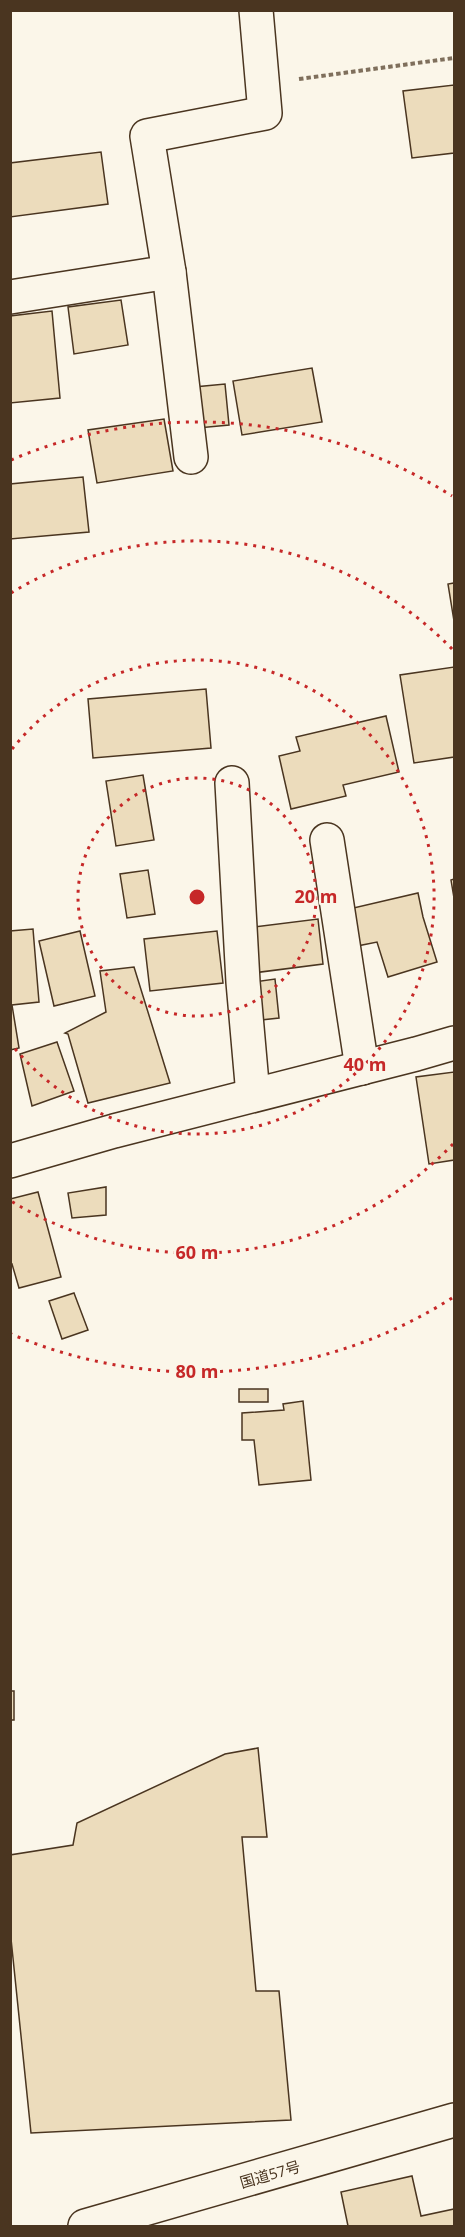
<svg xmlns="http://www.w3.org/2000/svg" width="465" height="2237" viewBox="0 0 465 2237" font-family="'Open Sans','Noto Sans JP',sans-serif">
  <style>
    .building { fill: #ecdcbc; stroke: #4a3520; stroke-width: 1.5 }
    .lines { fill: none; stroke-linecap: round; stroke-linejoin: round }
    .street-casing { stroke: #4a3520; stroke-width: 36 }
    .secondary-casing { stroke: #4a3520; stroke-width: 36 }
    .highway-casing { stroke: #4a3520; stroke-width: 36 }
    .path { stroke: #7f6f5c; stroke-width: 4; stroke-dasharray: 4.5 3; stroke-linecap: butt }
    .street { stroke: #fbf6e9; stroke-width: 33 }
    .secondary { stroke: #fbf6e9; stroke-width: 33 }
    .highway { stroke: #fbf6e9; stroke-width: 33 }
    .ring { fill: none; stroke: #c62828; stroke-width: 3; stroke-dasharray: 3 6 }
    .labels { text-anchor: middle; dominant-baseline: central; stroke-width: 4.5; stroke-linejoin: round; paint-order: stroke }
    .street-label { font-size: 15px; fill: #4a3520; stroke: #fbf6e9 }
    .centre { fill: #c62828; stroke: #fbf6e9; stroke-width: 3 }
    .ring-label { font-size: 18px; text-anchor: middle; font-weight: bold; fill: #c62828; stroke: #fbf6e9; stroke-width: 4.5; stroke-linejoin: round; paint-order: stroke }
  </style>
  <rect width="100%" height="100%" fill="#fbf6e9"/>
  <g class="building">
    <polygon points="454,85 454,153 412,158 403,91"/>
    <polygon points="101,152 108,204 10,217 10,163"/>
    <polygon points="121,300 128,345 74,354 68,307"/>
    <polygon points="52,311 60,398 10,403 10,316"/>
    <polygon points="312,368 322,422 242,435 233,381"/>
    <polygon points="225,384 229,425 198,428 194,387"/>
    <polygon points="164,419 173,471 97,483 88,430"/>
    <polygon points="83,477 89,532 10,539 10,484"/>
    <polygon points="454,583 454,621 448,584"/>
    <polygon points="454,667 454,757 414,763 400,675"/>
    <polygon points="206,689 211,748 93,758 88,699"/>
    <polygon points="386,716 399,772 343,785 346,796 291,809 279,756 300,751 296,737"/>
    <polygon points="143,775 154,840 116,846 106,781"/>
    <polygon points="148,870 155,914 127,918 120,874"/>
    <polygon points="454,879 454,898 451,880"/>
    <polygon points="418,893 423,917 437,962 388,977 377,942 357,946 349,909"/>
    <polygon points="318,919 323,964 253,973 247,928"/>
    <polygon points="33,929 39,1002 12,1005 19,1048 10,1050 10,931"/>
    <polygon points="80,931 95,996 54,1006 39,941"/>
    <polygon points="217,931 223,983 150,991 144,939"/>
    <polygon points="134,967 170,1083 88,1103 68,1034 65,1033 106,1012 100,971"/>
    <polygon points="275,979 279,1018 252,1021 247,983"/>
    <polygon points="57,1042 74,1091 32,1106 20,1054"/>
    <polygon points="454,1072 454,1160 429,1164 416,1077"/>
    <polygon points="106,1187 106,1215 72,1218 68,1193"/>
    <polygon points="38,1192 61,1277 19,1288 12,1264 10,1265 10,1199"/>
    <polygon points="74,1293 88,1330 62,1339 49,1301"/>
    <rect x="239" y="1389" width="29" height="13"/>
    <polygon points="303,1401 311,1480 259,1485 254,1440 242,1440 242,1413 284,1410 283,1404"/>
    <rect x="10" y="1691" width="4" height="29"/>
    <polygon points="258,1748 267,1837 242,1837 256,1991 279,1991 291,2120 31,2133 10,1929 10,1855 73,1845 77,1823 225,1754"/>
    <polygon points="412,2176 421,2216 454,2209 454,2226 348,2226 341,2192"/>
  </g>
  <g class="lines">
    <defs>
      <g id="street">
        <polyline points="169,272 191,457"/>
        <polyline points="10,297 169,272 147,136 265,113 256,10"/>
        <polyline points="232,783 243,982 253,1095"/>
        <polyline points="327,840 362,1068"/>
      </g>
      <polyline id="secondary" points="10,1161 114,1131 416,1054 454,1043"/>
      <polyline id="highway" points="85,2226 454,2120"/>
    </defs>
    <use href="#street" class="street-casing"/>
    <use href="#secondary" class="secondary-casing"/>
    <use href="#highway" class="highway-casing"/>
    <polyline class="path" points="299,79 454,58"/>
    <use href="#street" class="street"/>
    <use href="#secondary" class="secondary"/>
    <use href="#highway" class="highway"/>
  </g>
  <g class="ring">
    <circle cx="197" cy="897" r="119"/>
    <path d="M12 749A237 237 0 1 1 12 1045"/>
    <path d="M453 1144A356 356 0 0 1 11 1201M11 593A356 356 0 0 1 453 650"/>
    <path d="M452 1298A475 475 0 0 1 11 1334M11 460A475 475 0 0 1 452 496"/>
  </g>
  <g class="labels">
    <g class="street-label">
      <text transform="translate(270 2174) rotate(-16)">国道57号</text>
    </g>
  </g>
  <circle cx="197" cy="897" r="9" class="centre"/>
  <g class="ring-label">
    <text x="316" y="903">20 m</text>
    <text x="365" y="1071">40 m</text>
    <text x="197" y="1259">60 m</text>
    <text x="197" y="1378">80 m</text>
  </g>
  <rect width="465" height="2237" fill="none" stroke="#4a3520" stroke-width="24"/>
</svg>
